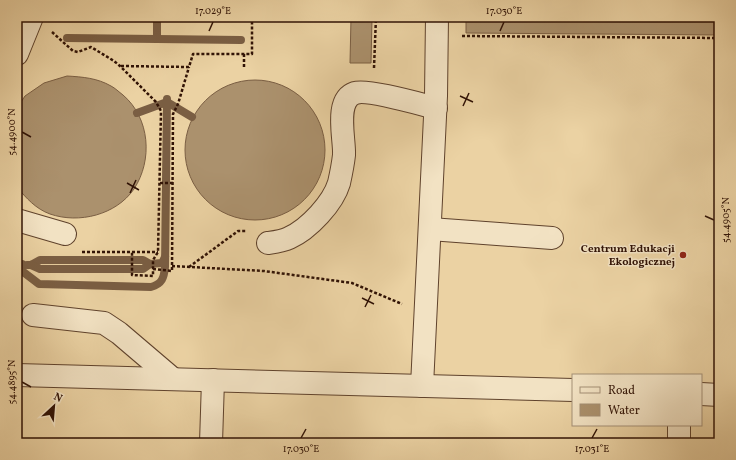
<svg xmlns="http://www.w3.org/2000/svg" width="736" height="460" viewBox="0 0 736 460" font-family="Vollkorn,serif">
  <style>
    .water { fill: #ab916d; stroke: #7a5e43 }
    .lines { fill: none; stroke-linecap: round; stroke-linejoin: round }
    .stream { stroke: #7a5e43; stroke-width: 8 }
    .minor-casing { stroke: #5f422c; stroke-width: 24 }
    .path { stroke: #301205; stroke-width: 2.5; stroke-dasharray: 3 2; stroke-linecap: butt }
    .minor { stroke: #f2e2c3; stroke-width: 22 }
    .ticks { fill: none; stroke: #301205; stroke-width: 1.5 }
    .poi-dot { fill: #8f2418; stroke: #f2e2c3; stroke-width: 1.5 }
    .labels { text-anchor: middle; dominant-baseline: central; stroke-width: 3; stroke-linejoin: round; paint-order: stroke }
    .poi-label { font-size: 11px; font-weight: bold; fill: #301205; stroke: #f2e2c3; text-anchor: end }
    .neatline { fill: none; stroke: #301205; stroke-width: 1.5 }
    .ticks-label { font-size: 10px; text-anchor: middle; fill: #301205 }
  </style>
  <rect width="100%" height="100%" fill="#ebd2a3"/>
  <filter id="stains"><feTurbulence type="fractalNoise" baseFrequency=".005" numOctaves="4"/><feColorMatrix values="0 0 0 0 .2 0 0 0 0 .09 0 0 0 0 .02 0 0 0 .5 -.17"/></filter>
  <radialGradient id="worn" r=".72"><stop offset=".6" stop-color="#630" stop-opacity="0"/><stop offset="1" stop-color="#630" stop-opacity=".3"/></radialGradient>
  <g class="water">
    <polygon points="466,17 719,17 719,35 466,33"/>
    <polygon points="351,18 372,19 371,63 350,63"/>
    <path d="M67,76c16,1 30,2 44,10 4,2 8,6 12,9 27,23 30,65 11,94 -18,26 -55,35 -84,25 -14,-5 -24,-16 -33,-27v-79l8,-12 19,-13z"/>
    <circle cx="255" cy="150" r="70"/>
  </g>
  <g class="lines">
    <g class="stream">
      <polyline points="67,38 157,39 157,17"/>
      <polyline points="157,39 241,40"/>
      <polyline points="137,113 167,102 192,117"/>
      <path d="M22,264v7l17,13 112,3c11,-3 13,-9 14,-20l2,-168"/>
      <polyline points="27,265 31,265 40,260 143,260 150,264"/>
      <polyline points="31,265 40,269 143,269 150,264 162,263 165,257"/>
    </g>
    <defs>
      <g id="minor">
        <polyline points="17,54 32,17"/>
        <polyline points="17,220 65,234"/>
        <polyline points="430,229 552,238"/>
        <path d="M268,243c7,-1 15,-2 21,-5 20,-9 44,-35 50,-55 2,-9 4,-19 5,-28 1,-16 -10,-55 11,-62 12,-4 65,11 81,15"/>
        <polyline points="33,315 104,323 119,333 173,379"/>
        <polyline points="17,375 573,390"/>
        <polyline points="422,386 436,96 437,17"/>
        <polyline points="701,394 719,395"/>
        <polyline points="211,443 213,380"/>
        <polyline points="679,443 679,425"/>
      </g>
    </defs>
    <use href="#minor" class="minor-casing"/>
    <g class="path">
      <polyline points="52,32 73,51 78,52 91,47 114,61 120,66 156,102 161,111 158,252 153,260 153,276 132,275 132,252"/>
      <polyline points="462,36 719,38"/>
      <polyline points="244,54 244,68"/>
      <polyline points="121,66 189,67 193,54 252,54 252,17"/>
      <polyline points="374,68 376,17"/>
      <polyline points="160,183 173,183"/>
      <polyline points="82,252 158,252"/>
      <polyline points="172,266 264,271 352,283 402,304"/>
      <polyline points="189,267 238,231 246,231"/>
      <polyline points="153,269 172,271 173,114 178,104 189,67"/>
    </g>
    <use href="#minor" class="minor"/>
  </g>
  <path class="ticks" d="M209,31l4,-9M500,31l4,-9M460,96l13,6M463,106l6,-13M22,132l9,5M127,183l12,7M130,193l6,-13M705,216l9,4M362,298l12,6M365,307l6,-12M22,382l9,5M301,438l5,-9M592,438l5,-9"/>
  <circle class="poi-dot" cx="683" cy="255" r="4"/>
  <g class="labels">
    <g class="poi-label">
      <text x="675" y="249">Centrum Edukacji<tspan x="675" dy="13">Ekologicznej</tspan></text>
    </g>
  </g>
  <rect width="736" height="460" fill="none" stroke="#ebd2a3" stroke-width="44"/>
  <rect x="572" y="374" width="130" height="52" fill="#f2e2c3" stroke="#a48f77"/>
  <rect x="580" y="387" width="20" height="6" fill="#f2e2c3" stroke="#a48f77"/>
  <text x="608" y="394" font-size="12" fill="#301205">Road</text>
  <rect x="580" y="404" width="20" height="12" fill="#ab916d" stroke="#a48f77"/>
  <text x="608" y="414" font-size="12" fill="#301205">Water</text>
  <g transform="translate(54 406) rotate(26)" stroke="#f2e2c3" stroke-width="3" paint-order="stroke">
  <path d="M0-3L7 15L0 10L-7 15Z" fill="#301205"/>
  <text y="-6" font-size="11" font-weight="bold" text-anchor="middle" fill="#301205">N</text>
  </g>
  <rect x="22" y="22" width="692" height="416" class="neatline"/>
  <g class="ticks-label">
    <text x="213" y="14">17.029°E</text>
    <text x="504" y="14">17.030°E</text>
    <text transform="translate(11 132) rotate(-90)" y="4">54.4900°N</text>
    <text transform="translate(725 220) rotate(-90)" y="4">54.4905°N</text>
    <text transform="translate(11 382) rotate(-90)" y="4">54.4895°N</text>
    <text x="301" y="452">17.030°E</text>
    <text x="592" y="452">17.031°E</text>
  </g>
  <rect width="100%" height="100%" filter="url(#stains)"/>
  <rect width="100%" height="100%" fill="url(#worn)"/>
</svg>
